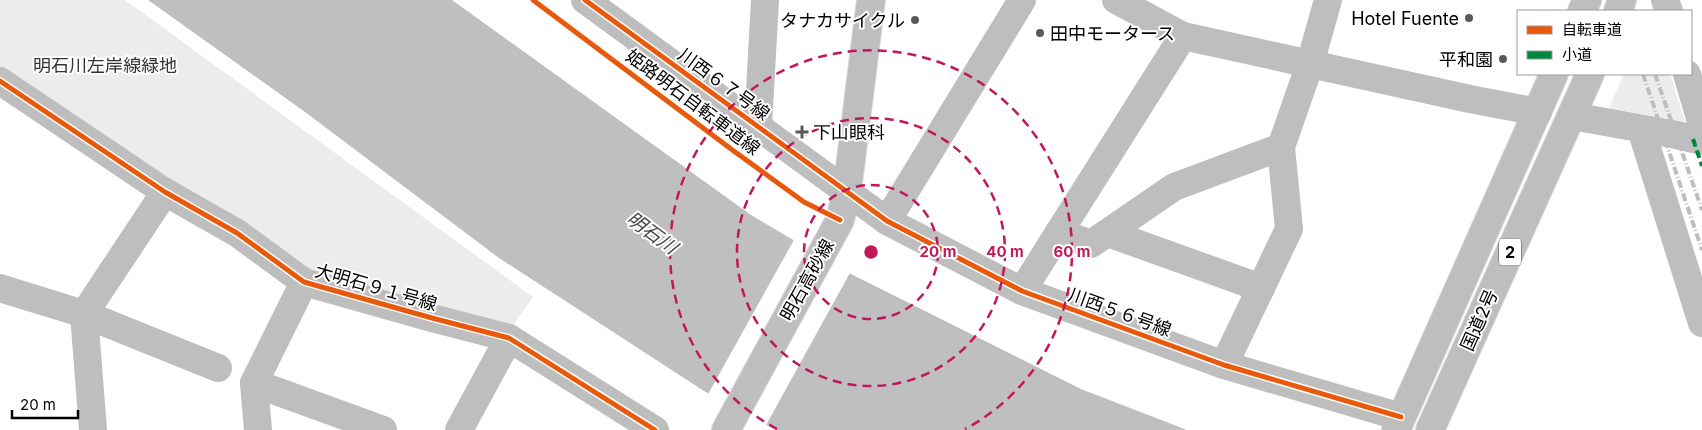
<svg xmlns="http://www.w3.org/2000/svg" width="1702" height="430" viewBox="0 0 1702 430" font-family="Inter,'Noto Sans JP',sans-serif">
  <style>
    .green { fill: #ececec }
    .water { fill: #bfbfbf }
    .pier { fill: #fff }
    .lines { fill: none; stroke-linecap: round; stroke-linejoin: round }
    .major-casing { stroke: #dbdbdb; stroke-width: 30 }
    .highway-casing { stroke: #dbdbdb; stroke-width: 30 }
    .minor { stroke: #bebebe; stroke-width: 28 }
    .major { stroke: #bebebe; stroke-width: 28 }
    .highway { stroke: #bebebe; stroke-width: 28 }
    .rail { stroke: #bebebe; stroke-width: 4; stroke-dasharray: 8 2.5 1 2.5; stroke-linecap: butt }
    .quiet { stroke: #00873e; stroke-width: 4; stroke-dasharray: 8 4; stroke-linecap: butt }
    .cycleway-casing { stroke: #fff; stroke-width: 8 }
    .cycleway { stroke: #e8590c; stroke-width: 5 }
    .ring { fill: none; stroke: #c2185b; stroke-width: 2.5; stroke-dasharray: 9 6 }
    .poi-dot { fill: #595959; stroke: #fff; stroke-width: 2 }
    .labels { text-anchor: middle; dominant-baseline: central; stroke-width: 4; stroke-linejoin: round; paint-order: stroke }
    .shield { fill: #fff; stroke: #4c4c4c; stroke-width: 1 }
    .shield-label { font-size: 16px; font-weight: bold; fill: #000 }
    .poi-label { font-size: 18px; fill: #000; stroke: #fff; text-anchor: end }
    .park-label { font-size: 18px; fill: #333; stroke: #fff }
    .street-label { font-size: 18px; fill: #000; stroke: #fff }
    .water-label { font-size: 19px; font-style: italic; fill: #444; stroke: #fff }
    .centre { fill: #c2185b; stroke: #fff; stroke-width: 2.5 }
    .ring-label { font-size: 15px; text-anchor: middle; font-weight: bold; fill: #c2185b; stroke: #fff; stroke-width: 4; stroke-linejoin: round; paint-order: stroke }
  </style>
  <rect width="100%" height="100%" fill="#fff"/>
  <g class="green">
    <polygon points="0,0 125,0 533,297 511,328 306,273 0,71"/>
    <polygon points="1624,74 1670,74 1685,122 1609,108"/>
  </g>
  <polygon class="water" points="148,0 452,0 751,215 851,274 1081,389 1187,430 776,430 704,391 499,258 305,112"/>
  <polygon class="pier" points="795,238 851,271 765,427 707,396"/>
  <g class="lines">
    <defs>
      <polyline id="major" points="726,430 840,220 847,191 871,0"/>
      <g id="highway">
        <polyline points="1582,11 1587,0"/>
        <polyline points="1618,11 1622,0"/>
        <polyline points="1396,430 1554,74"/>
        <polyline points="1430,430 1590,74"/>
      </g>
    </defs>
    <use href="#major" class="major-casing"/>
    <use href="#highway" class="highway-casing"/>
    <g class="minor">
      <polyline points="585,0 887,221 1022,291 1224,365 1401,417"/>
      <polyline points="1116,0 1183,36 1470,99 1538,112"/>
      <polyline points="1665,0 1669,11"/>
      <polyline points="1687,74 1702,125"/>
      <polyline points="0,81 165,192 237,233 304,282 432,318 509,338 655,430"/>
      <polyline points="1572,116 1672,134 1702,141"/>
      <polyline points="758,126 765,0"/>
      <polyline points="1641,129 1702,323"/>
      <polyline points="887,221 1022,0"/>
      <polyline points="1059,232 1091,244 1174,187 1281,147"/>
      <polyline points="1108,233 1261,288"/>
      <polyline points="0,288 84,314 218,368"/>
      <polyline points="1022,291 1183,36"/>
      <polyline points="1224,365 1289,229 1281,147 1310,64 1328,0"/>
      <polyline points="254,383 383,430"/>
      <polyline points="93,430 84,314 165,192"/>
      <polyline points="258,430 254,383 304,282"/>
      <polyline points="459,430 509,338"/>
    </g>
    <use href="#major" class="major"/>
    <use href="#highway" class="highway"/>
    <g class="rail">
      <polyline points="1618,0 1622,11"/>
      <polyline points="1630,0 1634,11"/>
      <polyline points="1643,74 1702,250"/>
      <polyline points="1655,74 1702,210"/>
    </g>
    <polyline class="quiet" points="1693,139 1702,166"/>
    <defs>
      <g id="cycleway">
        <polyline points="533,0 731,149 804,202 840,220"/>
        <polyline points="585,0 887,221 1022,291 1224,365 1401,417"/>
        <polyline points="0,81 165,192 237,233 304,282 432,318 509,338 655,430"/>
      </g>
    </defs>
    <use href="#cycleway" class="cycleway-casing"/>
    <use href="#cycleway" class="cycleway"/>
  </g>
  <g class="ring">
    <circle cx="871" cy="252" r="67"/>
    <circle cx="871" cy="252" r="134"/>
    <path d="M777 429A201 201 0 1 1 965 429"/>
  </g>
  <g class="poi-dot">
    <circle cx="1469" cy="18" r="5"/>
    <circle cx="915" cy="20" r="5"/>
    <circle cx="1040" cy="33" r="5"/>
    <circle cx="1503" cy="59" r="5"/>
    <path d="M799.5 124.5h5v5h5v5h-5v5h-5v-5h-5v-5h5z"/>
  </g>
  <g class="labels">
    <rect class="shield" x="1499" y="238.5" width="22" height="27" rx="4"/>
    <g class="shield-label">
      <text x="1510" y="252">2</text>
    </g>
    <g class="poi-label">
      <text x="1459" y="18">Hotel Fuente</text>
      <text x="905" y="20">タナカサイクル</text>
      <text x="1050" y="33" text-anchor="start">田中モータース</text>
      <text x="1493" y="59">平和園</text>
      <text x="813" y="132" text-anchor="start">下山眼科</text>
    </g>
    <g class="park-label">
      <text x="105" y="65">明石川左岸線緑地</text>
    </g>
    <g class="street-label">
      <text transform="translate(724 84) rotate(36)">川西６７号線</text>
      <text transform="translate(693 102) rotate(37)">姫路明石自転車道線</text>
      <text transform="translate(807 280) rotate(-61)">明石高砂線</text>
      <text transform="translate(376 287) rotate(16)">大明石９１号線</text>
      <text transform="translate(1120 312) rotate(20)">川西５６号線</text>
      <text transform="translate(1479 320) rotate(-66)">国道2号</text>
    </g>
    <g class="water-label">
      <text transform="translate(652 233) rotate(36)">明石川</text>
    </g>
  </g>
  <circle cx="871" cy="252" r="8" class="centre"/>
  <g class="ring-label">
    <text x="938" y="257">20 m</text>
    <text x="1005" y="257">40 m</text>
    <text x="1072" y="257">60 m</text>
  </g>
  <rect x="1517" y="10" width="175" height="65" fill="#ffffff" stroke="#999999"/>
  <rect x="1527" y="26" width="25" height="8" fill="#e8590c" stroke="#999999"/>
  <text x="1562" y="35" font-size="15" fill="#000000">自転車道</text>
  <rect x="1527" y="51" width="25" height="8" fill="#00873e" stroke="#999999"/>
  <text x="1562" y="60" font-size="15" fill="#000000">小道</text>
  <path d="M12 410v8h66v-8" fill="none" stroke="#000000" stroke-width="2.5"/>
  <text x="20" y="410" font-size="15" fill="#000000" stroke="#ffffff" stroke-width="4" paint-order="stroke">20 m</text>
</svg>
